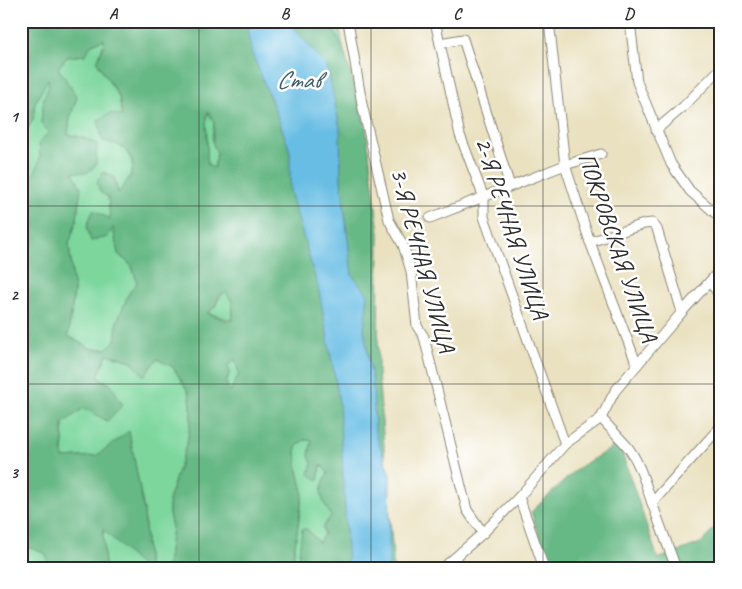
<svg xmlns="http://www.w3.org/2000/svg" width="742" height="589" viewBox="0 0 742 589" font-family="Caveat,sans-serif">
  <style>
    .green { fill: #7dd79d; stroke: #548164 }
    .forest { fill: #66b884; stroke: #487258; fill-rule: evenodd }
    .water { fill: #68bde4; stroke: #4a7488 }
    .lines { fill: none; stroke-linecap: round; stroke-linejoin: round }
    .street-casing { stroke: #8a8676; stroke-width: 11 }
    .street { stroke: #fff; stroke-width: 9 }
    .grid { fill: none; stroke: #2b2b2b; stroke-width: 1; stroke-opacity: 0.55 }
    .labels { text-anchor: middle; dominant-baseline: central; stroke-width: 5; stroke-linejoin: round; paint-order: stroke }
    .street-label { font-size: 24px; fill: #2b2b2b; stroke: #fff }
    .water-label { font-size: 25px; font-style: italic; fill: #405e6c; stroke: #fff }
    .neatline { fill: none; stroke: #2b2b2b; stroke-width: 2 }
    .grid-label { font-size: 16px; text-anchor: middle; font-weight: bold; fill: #2b2b2b }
  </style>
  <rect width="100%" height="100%" fill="#fff"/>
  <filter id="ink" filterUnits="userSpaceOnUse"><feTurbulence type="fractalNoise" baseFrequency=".02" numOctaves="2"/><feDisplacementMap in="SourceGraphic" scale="10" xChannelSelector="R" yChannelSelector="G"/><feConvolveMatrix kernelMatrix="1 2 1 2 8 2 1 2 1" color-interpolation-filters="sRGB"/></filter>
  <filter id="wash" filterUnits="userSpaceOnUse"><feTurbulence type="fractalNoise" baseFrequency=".0096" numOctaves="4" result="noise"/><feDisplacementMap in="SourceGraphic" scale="20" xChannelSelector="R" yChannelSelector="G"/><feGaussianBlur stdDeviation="1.12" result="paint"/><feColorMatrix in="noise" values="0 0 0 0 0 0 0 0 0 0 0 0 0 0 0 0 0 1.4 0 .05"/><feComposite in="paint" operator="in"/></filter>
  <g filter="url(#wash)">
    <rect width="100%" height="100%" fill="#eae1c0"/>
    <g class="green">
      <polygon points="328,21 338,21 343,47"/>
      <polygon points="105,39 97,62 119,97 122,116 123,147 131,159 133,169 125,185 118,193 114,177 103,172 100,192 108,197 111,219 87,226 91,241 113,227 118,254 132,266 137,283 129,293 117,322 115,342 107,349 92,349 68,336 74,291 69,244 77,219 73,172 84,138 68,134 70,118 77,97 58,68 67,57 85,55 92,44"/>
      <path d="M48,78l1,8 -5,12 -3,25 8,9 -10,11c3,25 -3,27 -16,46l2,-36 -4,-3v-8l12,-23 2,-16z"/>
      <path d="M208,111l6,11 -2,15 5,15 -3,17 -6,-4c-2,-9 0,-16 -1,-25 0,-10 -2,-18 1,-29z"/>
      <path d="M226,291l6,11 1,18 -26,-7c10,-7 10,-15 19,-22z"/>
      <polygon points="107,354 131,361 157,359 173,367 189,393 191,404 191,420 187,443 169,498 169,514 172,527 167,568 148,568 144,511 129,432 96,456 63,458 63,423 111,385 98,377"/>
      <polygon points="235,359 239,374 230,392 226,384 230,371 227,366"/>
      <polygon points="304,440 312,440 309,455 312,464 309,474 318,480 321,465 328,473 323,500 331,516 323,527 324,534 318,544 307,529 298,561 293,559 303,492 297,467 296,447"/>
      <polygon points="103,529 143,568 105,568"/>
      <polygon points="28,547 46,554 49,568 21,568 21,550"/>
    </g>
    <g class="forest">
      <path d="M21,21h307l15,26 23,80 13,106 -1,140 16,195h-227l5,-41 -3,-13v-16l18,-55 4,-23v-16l-2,-11 -16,-26 -16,-8 -13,17 -13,-15 -24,-7 -9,23 13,8 12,20 -16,16 -23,-13 -21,15v35l33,-2 33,-25 15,80 4,57h-5l-40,-39 2,39h-56l-3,-14 -18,-7 -7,3v-400c12,12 6,24 3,38 13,-20 18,-21 15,-45l10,-11 -8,-9 3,-25 5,-12 -1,-7 -13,24 -2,16 -12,23zM104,39l-1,8 -6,15 22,35 3,19 -11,-3 -13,7 4,20c6,3 17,4 22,9 17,15 6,30 -6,44l-4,-16 -11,-5 -6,10 3,10 8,5 2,22 -17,-9 -6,16 4,15 17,-4 5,-9 5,26 14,12 5,17 -8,10 -12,29 -2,19 -9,8h-14l-24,-13 6,-45 -5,-47 8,-25 4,-32 -8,-15 14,1 9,-8 1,-21 -13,-6 -16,-4 2,-16 7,-21 -19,-29 9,-11 18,-2 7,-11zM208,112c2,3 5,8 6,11 1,11 -5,20 3,29l-3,16 -6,-3c-2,-9 0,-16 -1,-25 0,-10 -2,-18 1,-28zM226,292l6,10 1,18h-6l-20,-7 8,-6 4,-11zM235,359l4,15 -9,18 -4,-9 4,-12 -3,-5zM304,440h8l-3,15 3,9 -3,10 9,7 3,-16 7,8c-11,20 -7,24 3,43l-8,11 1,7 -5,9 -12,-14h-5l-4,32 -5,-3 10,-66 -6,-25 -1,-20z"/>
      <polygon points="619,444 658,559 703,542 721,519 721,568 550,568 531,512 579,467"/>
    </g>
    <polygon class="water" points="246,21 293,21 295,29 327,66 340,128 341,180 352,275 368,294 364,330 373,384 375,431 390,475 389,568 348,568 339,401 319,291 290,191 290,151 274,107 251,51"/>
  </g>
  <g filter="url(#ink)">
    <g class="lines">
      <defs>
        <g id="street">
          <polyline points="348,21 362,104 389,220 403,245 411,271 417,326 424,337 467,510 483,533"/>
          <polyline points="435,21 460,135 484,198 484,217 565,444"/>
          <polyline points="549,21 565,165 590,242 637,365"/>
          <polyline points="630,21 637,82 671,164 690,191 721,218"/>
          <polyline points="440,43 463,39 510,186"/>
          <polyline points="656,130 683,107 721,68"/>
          <polyline points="430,218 565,165 601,154"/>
          <polyline points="590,242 644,224 652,223 657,229 682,312"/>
          <polyline points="710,282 721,297"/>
          <path d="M601,418c8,9 17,18 25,27 13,15 19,38 26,58l69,-77"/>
          <polyline points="519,497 544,568"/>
          <polyline points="652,503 676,568"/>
          <polyline points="443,568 483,533 519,497 565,444 601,418 615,391 682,312 721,269"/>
        </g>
      </defs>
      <use href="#street" class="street-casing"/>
      <use href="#street" class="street"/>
    </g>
  </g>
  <path class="grid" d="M199,21v547M371,21v547M543,21v547M21,206h700M21,384h700"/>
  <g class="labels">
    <g class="street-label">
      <text transform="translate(512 228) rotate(72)">2-Я РЕЧНАЯ УЛИЦА</text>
      <text transform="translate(618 247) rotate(71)">ПОКРОВСКАЯ УЛИЦА</text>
      <text transform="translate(423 260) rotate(75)">3-Я РЕЧНАЯ УЛИЦА</text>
    </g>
    <g class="water-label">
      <text x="298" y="80">Став</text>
    </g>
  </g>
  <rect width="742" height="589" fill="none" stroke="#fff" stroke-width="55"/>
  <rect x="28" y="28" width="686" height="534" class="neatline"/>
  <g class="grid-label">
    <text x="113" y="19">A</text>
    <text x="285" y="19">B</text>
    <text x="457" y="19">C</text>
    <text x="629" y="19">D</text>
    <text x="14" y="122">1</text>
    <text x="14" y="300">2</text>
    <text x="14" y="478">3</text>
  </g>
</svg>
